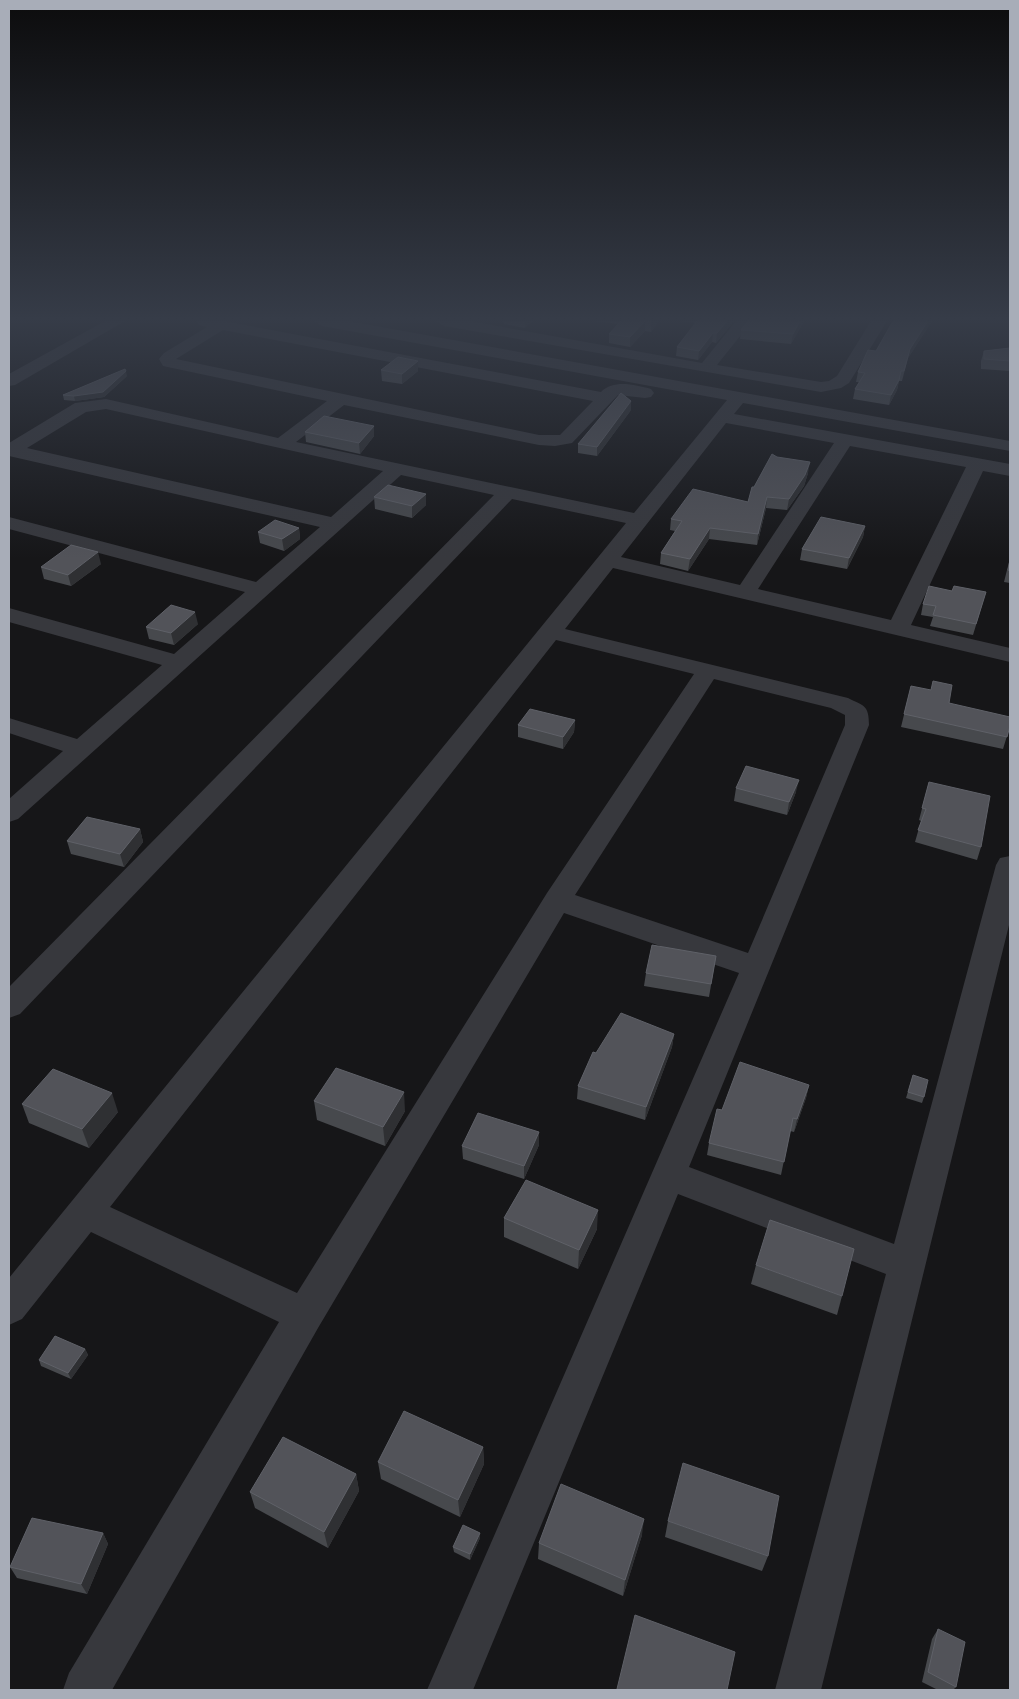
<svg xmlns="http://www.w3.org/2000/svg" width="1019" height="1699" viewBox="0 0 1019 1699" font-family="Rubik,sans-serif">
  <style>
    .lines { fill: none; stroke-linecap: round; stroke-linejoin: round }
    .minor { fill: #37383d; fill-rule: evenodd }
    .wall { fill: #47494d }
    .shaded-wall { fill: #2f3033 }
    .building { fill: #525359; stroke: #5f6168 }
  </style>
  <rect width="100%" height="100%" fill="#161618"/>
  <g class="lines">
    <g class="minor">
      <polygon points="105,321 125,321 15,385 9,386 9,374"/>
      <path d="M197,321h27l377,71c13,-13 34,-7 50,-3l3,4 -3,4 -6,1 -27,-3 -46,48 -17,3 -16,-1 -195,-40 -48,37 338,71 93,-113 -405,-74 -8,-5h34l662,120v10l-267,-48 -9,11 276,50v12l-27,-5 -72,154 99,23v14l-397,-94 -48,61 283,69c16,8 21,7 21,27l-180,442 205,77 102,-379 4,-7 10,-2v65l-189,769h-46l111,-416 -208,-80 -205,496h-46l312,-717 -175,-60 -246,415 -206,362h-49l6,-17 210,-351 -188,-90 -69,87 -13,6v-47l617,-755 -114,-24 -492,515 -11,4v-31l485,-492 -93,-20 -383,344 -9,3v-23l54,-48 -54,-18v-15l68,21 85,-74 -153,-43v-14l165,46 71,-62 -236,-63v-12l247,65 64,-55 -311,-71v-13l66,-40 31,-4 172,39 49,-37 -164,-35 -4,-7 5,-6 43,-26 -8,-2zM223,330l370,71 -33,34h-21l-363,-76zM106,409l277,62 -52,46 -304,-69 59,-36zM726,423l108,20 -94,142 -119,-28zM850,446l116,21 -75,153 -133,-31zM556,640l138,34 -147,219 -250,400 -187,-86zM714,679l117,29 14,7v10l-97,228 -173,-58z"/>
      <polygon points="436,321 470,321 702,363 736,321 752,321 717,365 821,382 829,381 837,376 871,321 887,321 849,383 841,388 821,392 444,326"/>
    </g>
  </g>
  <g class="wall">
    <polygon points="503,321 532,321 525,328 504,324"/>
    <polygon points="595,321 659,321 651,332 645,331 630,347 609,343 609,334 618,324"/>
    <polygon points="682,321 734,321 716,343 712,342 698,360 676,356 677,347 696,323"/>
    <polygon points="748,321 804,321 791,344 740,339 741,330"/>
    <polygon points="893,321 932,321 908,358 902,381 899,381 897,390 889,405 853,399 855,389 859,382 856,382 858,372 876,351"/>
    <polygon points="1010,348 1010,371 981,369 981,361 984,351"/>
    <polygon points="381,370 418,371 402,384 382,381"/>
    <polygon points="127,376 104,397 75,401 64,400 63,395"/>
    <polygon points="631,410 597,456 578,453 578,444"/>
    <polygon points="374,426 374,436 360,454 306,442 305,432"/>
    <polygon points="777,457 808,473 804,486 787,510 766,508 757,545 709,539 688,571 660,564 661,553 675,531 670,530 671,519 748,502 754,487"/>
    <polygon points="374,497 426,505 412,518 375,509"/>
    <polygon points="865,526 863,537 847,569 800,560 802,549"/>
    <polygon points="299,528 300,539 284,551 260,543 258,532"/>
    <polygon points="1010,558 1010,583 1004,582"/>
    <polygon points="101,564 71,586 44,579 41,567"/>
    <polygon points="952,591 986,592 973,635 930,626 933,617 921,615 923,604"/>
    <polygon points="198,624 174,645 149,639 146,627"/>
    <polygon points="911,686 949,703 1010,726 1003,749 901,727"/>
    <polygon points="575,720 574,732 563,749 518,737 518,725"/>
    <polygon points="929,782 981,847 977,860 915,842 921,821 919,820"/>
    <polygon points="736,788 796,792 787,815 734,801"/>
    <polygon points="140,829 143,842 124,867 71,854 67,841"/>
    <polygon points="716,956 709,997 644,986 646,973"/>
    <polygon points="674,1034 672,1047 645,1120 577,1099 578,1086 596,1053"/>
    <polygon points="913,1075 924,1097 922,1103 906,1098"/>
    <polygon points="809,1085 806,1098 794,1132 790,1131 781,1175 707,1155 709,1143 722,1110"/>
    <polygon points="314,1101 405,1111 385,1146 317,1120"/>
    <polygon points="22,1104 118,1112 89,1148 29,1123"/>
    <polygon points="539,1145 524,1179 463,1159 462,1146"/>
    <polygon points="504,1218 597,1229 578,1269 504,1237"/>
    <polygon points="756,1265 842,1296 837,1315 751,1284"/>
    <polygon points="85,1349 88,1355 71,1379 41,1366 39,1360"/>
    <polygon points="483,1447 484,1464 460,1517 381,1479 378,1462"/>
    <polygon points="356,1474 359,1491 328,1548 255,1508 250,1492"/>
    <polygon points="668,1521 768,1556 762,1571 665,1537"/>
    <polygon points="103,1533 108,1544 87,1594 17,1578 10,1567"/>
    <polygon points="642,1535 623,1596 538,1559 539,1543"/>
    <polygon points="480,1538 470,1560 454,1552 453,1547"/>
    <polygon points="938,1629 956,1687 953,1690 938,1690 922,1682 932,1639"/>
  </g>
  <g class="shaded-wall">
    <polygon points="525,321 532,321 525,328"/>
    <polygon points="645,321 645,331 630,347 630,337"/>
    <polygon points="652,321 659,321 651,332 651,322"/>
    <polygon points="727,321 734,321 716,343 717,333"/>
    <polygon points="800,321 804,321 791,344 793,334"/>
    <polygon points="928,321 932,321 908,358 902,381 910,349"/>
    <polygon points="713,333 712,342 698,360 699,351"/>
    <polygon points="418,361 418,371 402,384 402,374"/>
    <polygon points="126,371 127,376 104,397 75,401 74,396"/>
    <polygon points="899,380 897,390 889,405 891,395"/>
    <polygon points="631,401 631,410 597,456 597,447"/>
    <polygon points="374,426 374,436 360,454 359,443"/>
    <polygon points="810,462 808,473 804,486 787,510 789,499"/>
    <polygon points="426,494 426,505 412,518 412,506"/>
    <polygon points="767,497 766,508 757,545 758,534"/>
    <polygon points="865,526 863,537 847,569 849,558"/>
    <polygon points="299,528 300,539 284,551 282,539"/>
    <polygon points="710,528 709,539 688,571 690,559"/>
    <polygon points="98,552 101,564 71,586 68,575"/>
    <polygon points="195,612 198,624 174,645 171,633"/>
    <polygon points="575,720 574,732 563,749 563,737"/>
    <polygon points="799,780 796,792 787,815 789,802"/>
    <polygon points="140,829 143,842 124,867 120,854"/>
    <polygon points="674,1034 672,1047 645,1120 646,1107"/>
    <polygon points="809,1085 806,1098 794,1132 797,1119"/>
    <polygon points="404,1092 405,1111 385,1146 383,1127"/>
    <polygon points="112,1093 118,1112 89,1148 82,1129"/>
    <polygon points="539,1132 539,1145 524,1179 524,1166"/>
    <polygon points="598,1210 597,1229 578,1269 579,1250"/>
    <polygon points="85,1349 88,1355 71,1379 68,1373"/>
    <polygon points="483,1447 484,1464 460,1517 458,1500"/>
    <polygon points="356,1474 359,1491 328,1548 324,1532"/>
    <polygon points="644,1519 642,1535 623,1596 625,1580"/>
    <polygon points="103,1533 108,1544 87,1594 81,1584"/>
    <polygon points="480,1533 480,1538 470,1560 470,1554"/>
  </g>
  <g class="building">
    <polygon points="621,321 652,321 651,322 645,321 630,337 609,334"/>
    <polygon points="697,321 727,321 717,333 713,333 699,351 677,347"/>
    <polygon points="748,321 800,321 793,334 741,330"/>
    <polygon points="893,321 928,321 910,349 904,371 901,371 899,380 891,395 855,389 865,373 858,372 868,350 876,351"/>
    <polygon points="1010,348 1010,361 984,359 984,351"/>
    <polygon points="398,357 418,361 402,374 381,370"/>
    <polygon points="125,369 126,371 103,392 74,396 63,395"/>
    <polygon points="621,393 631,401 597,447 578,444"/>
    <polygon points="324,416 374,426 359,443 305,432"/>
    <polygon points="772,454 777,457 810,462 805,475 789,499 767,497 758,534 710,528 690,559 661,553 682,521 671,519 693,489 748,502 752,487 754,487"/>
    <polygon points="388,485 426,494 412,506 374,497"/>
    <polygon points="821,517 865,526 849,558 802,549"/>
    <polygon points="275,520 299,528 282,539 258,532"/>
    <polygon points="71,545 98,552 68,575 41,567"/>
    <polygon points="1010,560 1010,571 1008,570"/>
    <polygon points="929,586 952,591 954,586 986,592 976,624 933,615 936,606 923,604"/>
    <polygon points="171,605 195,612 171,633 146,627"/>
    <polygon points="933,681 952,685 949,703 1010,717 1010,726 1007,737 904,714 911,686 931,690"/>
    <polygon points="530,709 575,720 563,737 518,725"/>
    <polygon points="746,766 799,780 789,802 736,788"/>
    <polygon points="929,782 990,796 981,847 918,830 926,809 922,808"/>
    <polygon points="87,817 140,829 120,854 67,841"/>
    <polygon points="652,945 716,956 711,984 646,973"/>
    <polygon points="621,1013 674,1034 646,1107 578,1086 593,1052 596,1053"/>
    <polygon points="740,1062 809,1085 797,1119 793,1118 784,1162 709,1143 717,1109 722,1110"/>
    <polygon points="336,1068 404,1092 383,1127 314,1101"/>
    <polygon points="53,1069 112,1093 82,1129 22,1104"/>
    <polygon points="913,1075 928,1080 924,1097 908,1092"/>
    <polygon points="478,1113 539,1132 524,1166 462,1146"/>
    <polygon points="526,1180 598,1210 579,1250 504,1218"/>
    <polygon points="770,1220 854,1249 842,1296 756,1265"/>
    <polygon points="55,1336 85,1349 68,1373 39,1360"/>
    <polygon points="404,1411 483,1447 458,1500 378,1462"/>
    <polygon points="283,1437 356,1474 324,1532 250,1492"/>
    <polygon points="683,1463 779,1496 768,1556 668,1521"/>
    <polygon points="561,1484 644,1519 625,1580 539,1543"/>
    <polygon points="32,1518 103,1533 81,1584 10,1567"/>
    <polygon points="463,1525 480,1533 470,1554 453,1547"/>
    <polygon points="635,1615 735,1652 727,1690 619,1690 617,1689"/>
    <polygon points="938,1629 965,1642 956,1687 928,1672"/>
  </g>
  <linearGradient id="sky" x2="0" y2="1"><stop stop-color="#0c0c0d"/><stop offset="0.57" stop-color="#363c48"/><stop offset="1" stop-color="#363c48" stop-opacity="0"/></linearGradient>
  <rect width="1019" height="559" fill="url(#sky)"/>
  <rect width="1019" height="1699" fill="none" stroke="#a8adb8" stroke-width="20"/>
</svg>
